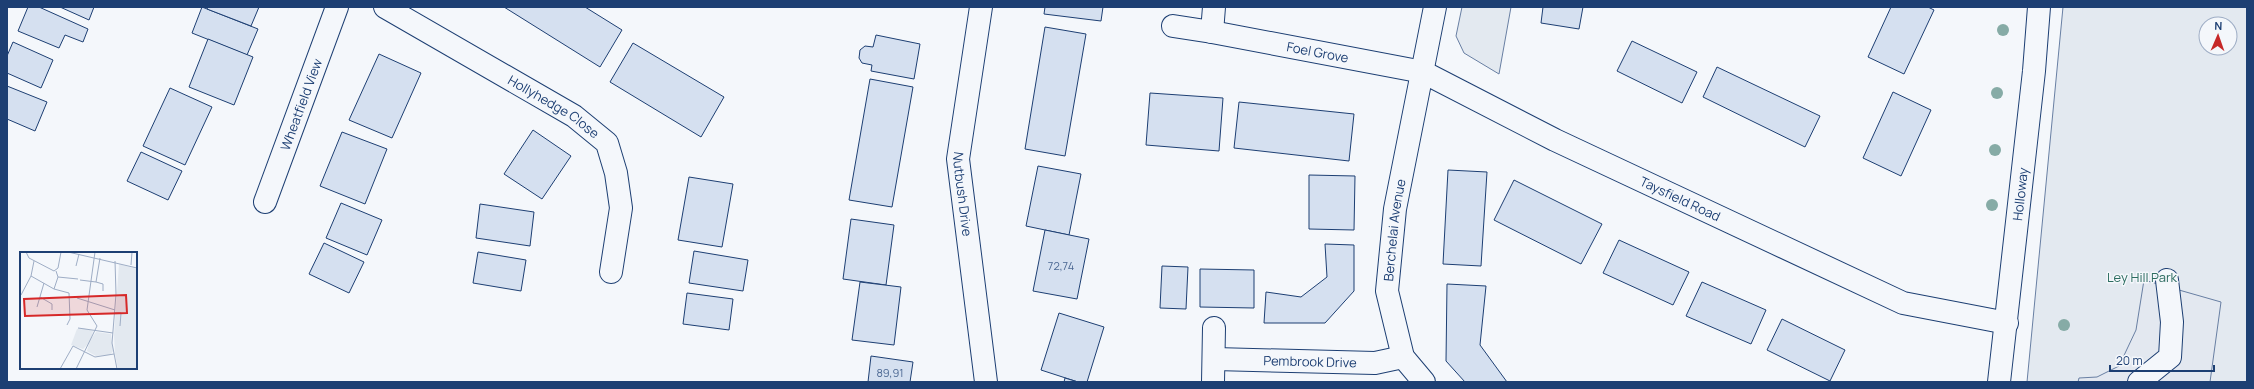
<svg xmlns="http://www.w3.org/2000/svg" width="2254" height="389" viewBox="0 0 2254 389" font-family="Manrope,sans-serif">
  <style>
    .green { fill: #e3e9f0; stroke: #687fa3; fill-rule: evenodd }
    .parking { fill: #e3e8f0; stroke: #687fa3 }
    .building { fill: #d5e0f0; stroke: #1d3f73 }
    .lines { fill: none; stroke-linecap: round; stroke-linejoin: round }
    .minor-casing { stroke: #1d3f73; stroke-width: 24 }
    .minor { stroke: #f4f7fb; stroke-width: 22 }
    .tree { fill: #86aba6 }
    .labels { text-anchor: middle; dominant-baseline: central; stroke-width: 3; stroke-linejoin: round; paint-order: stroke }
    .number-label { font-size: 11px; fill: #4b6792 }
    .street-label { font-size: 13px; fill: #1d3f73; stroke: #f4f7fb }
    .park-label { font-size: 13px; fill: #2c6c60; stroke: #f4f7fb }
    .inset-road { fill: none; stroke: #9eadc5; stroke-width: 1 }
    .view { fill: #d62828; fill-opacity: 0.15; stroke: #d62828; stroke-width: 2 }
    .inset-edge { fill: none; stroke: #1d3f73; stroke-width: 2 }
  </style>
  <rect width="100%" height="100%" fill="#f4f7fb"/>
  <g class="green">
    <polygon points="1462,7 1511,7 1499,74 1464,53 1456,36"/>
    <path d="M2063,7h184v375h-220zM2206,24h24v24h-24z"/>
  </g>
  <polygon class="parking" points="2144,280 2221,302 2210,382 2078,382 2079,378 2097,377 2119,366 2136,330"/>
  <g class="building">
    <polygon points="28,7 39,7 88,29 83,42 65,35 59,48 18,31"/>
    <polygon points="60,7 94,7 89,20"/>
    <polygon points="202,7 258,29 247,55 192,33"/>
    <polygon points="208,7 259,7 251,26 207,9"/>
    <polygon points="504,7 585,7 622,30 600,67"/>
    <polygon points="1045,7 1103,7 1101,21 1044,14"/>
    <polygon points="1543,7 1583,7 1579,29 1541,23"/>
    <polygon points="1891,7 1928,7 1934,10 1904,74 1868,57"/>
    <polygon points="1045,27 1086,34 1065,156 1025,149"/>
    <polygon points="876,35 920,44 914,79 871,71 872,65 862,63 859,58 860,50 865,46 873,47"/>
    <polygon points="208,39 253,57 234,105 189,87"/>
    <polygon points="1632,41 1697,72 1682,103 1617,71"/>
    <polygon points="13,42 53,60 41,88 7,73 7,56"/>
    <polygon points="633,43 724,97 701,137 610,82"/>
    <polygon points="379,54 421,73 392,138 349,120"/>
    <polygon points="1717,67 1820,116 1805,147 1703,97"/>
    <polygon points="870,79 913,87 892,207 849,200"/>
    <polygon points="7,86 47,102 35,131 7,119"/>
    <polygon points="170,88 212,107 185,165 143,146"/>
    <polygon points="1893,92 1931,110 1901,176 1863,158"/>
    <polygon points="1150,93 1223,98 1219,151 1146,145"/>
    <polygon points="1239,102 1354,114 1349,161 1234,148"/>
    <polygon points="533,130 571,156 542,199 504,174"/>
    <polygon points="342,132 387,149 365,204 320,186"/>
    <polygon points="141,152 182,171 168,200 127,181"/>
    <polygon points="1038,166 1081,174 1069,235 1026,226"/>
    <polygon points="1448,170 1487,172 1481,266 1443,264"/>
    <polygon points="1309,175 1355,176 1354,230 1309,229"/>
    <polygon points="689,177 733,184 722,247 678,240"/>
    <polygon points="1514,180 1602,224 1581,264 1494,220"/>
    <polygon points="341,203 382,220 367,255 326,238"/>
    <polygon points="480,204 534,212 530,246 476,238"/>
    <polygon points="851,219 894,225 886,285 843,279"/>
    <polygon points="1045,230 1089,239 1077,299 1033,291"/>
    <polygon points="1619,240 1689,272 1673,305 1603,273"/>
    <polygon points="324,243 364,262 349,293 309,274"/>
    <polygon points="1325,244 1354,245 1354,291 1325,323 1264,323 1266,292 1301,297 1327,277"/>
    <polygon points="694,251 748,260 743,291 689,283"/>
    <polygon points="478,252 526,260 521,291 473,283"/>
    <polygon points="1162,266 1188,267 1186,309 1160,308"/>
    <polygon points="1200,269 1254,270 1254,308 1200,307"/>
    <polygon points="860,282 901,287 894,345 852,340"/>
    <polygon points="1702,282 1766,310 1751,344 1686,316"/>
    <polygon points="1447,284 1486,286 1480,345 1507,382 1465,382 1446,361"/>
    <polygon points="687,293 733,299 729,330 683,324"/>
    <polygon points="1059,313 1104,327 1087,382 1078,382 1041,370"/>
    <polygon points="1782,319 1845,350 1830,381 1767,350"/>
    <polygon points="871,356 913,362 910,382 868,382"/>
    <polygon points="1065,378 1078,382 1064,382"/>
  </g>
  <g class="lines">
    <defs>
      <g id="minor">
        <path id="s1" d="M385,7l189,109 33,27 9,30 5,35 -10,64"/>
        <path id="s2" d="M981,7l-23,152 28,223"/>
        <path id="s3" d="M1173,26l39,6 211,40 132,68 348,163 104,20"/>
        <polyline points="1212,32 1214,7"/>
        <path id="s4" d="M265,202l72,-195"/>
        <path id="s5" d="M1215,359l160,4 28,-6"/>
        <polyline points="1213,382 1214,328"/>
        <path id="s6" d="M1424,382l-21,-25 -16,-66 8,-82 40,-202"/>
        <path id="s7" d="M1999,382l35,-311 5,-64"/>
        <polyline points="2139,382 2170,357 2172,322 2167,280"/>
      </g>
    </defs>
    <use href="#minor" class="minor-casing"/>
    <use href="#minor" class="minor"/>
  </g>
  <g class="tree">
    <circle cx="2003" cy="30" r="6"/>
    <circle cx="1997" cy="93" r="6"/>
    <circle cx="1995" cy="150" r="6"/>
    <circle cx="1992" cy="205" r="6"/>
    <circle cx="2064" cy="325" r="6"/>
  </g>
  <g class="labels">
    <g class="number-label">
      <text x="1061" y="265">72,74</text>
      <text x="890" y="372">89,91</text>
    </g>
    <g class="street-label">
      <text stroke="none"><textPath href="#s3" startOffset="147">Foel Grove</textPath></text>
      <text stroke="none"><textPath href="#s4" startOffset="104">Wheatfield View</textPath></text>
      <text stroke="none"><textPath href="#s1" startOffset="196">Hollyhedge Close</textPath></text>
      <text stroke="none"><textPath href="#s2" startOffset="189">Nutbush Drive</textPath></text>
      <text stroke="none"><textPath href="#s7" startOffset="189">Holloway</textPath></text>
      <text stroke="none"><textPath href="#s3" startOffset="541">Taysfield Road</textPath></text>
      <text stroke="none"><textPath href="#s6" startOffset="162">Berchelai Avenue</textPath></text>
      <text stroke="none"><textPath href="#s5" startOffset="95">Pembrook Drive</textPath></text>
    </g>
    <g class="park-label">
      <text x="2142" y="277">Ley Hill Park</text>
    </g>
  </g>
  <g transform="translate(20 252)">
    <rect width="117" height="117" fill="#f4f7fb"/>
    <path d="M99,12l18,5v100h-19l-3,-15 -1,-19zM63,76l10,3 -2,8 5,-7 15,2 2,17 -3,4 -14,1 -9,-5 2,-8 -6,6 -12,-4 6,-16z" fill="#e3e9f0"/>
    <path class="inset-road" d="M6,0l3,6 25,13 4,-3 3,-16M48,0l69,16M14,9l-3,15 23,13 15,4 1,26 -3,6M95,9l1,33 -4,49 5,26M111,13l1,-13M56,14l3,-12M38,25l20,2M60,28l16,2 4,-24M76,30l7,2v7M34,37l4,-12 -2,-6M1,43l10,-19M20,45l12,7v6M57,46l38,12M17,55l7,-24M95,61h6l-1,13M58,76l35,5M40,117l13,-23 22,11 19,-3M56,117l21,-43 -10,-16 8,-58"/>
    <path class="view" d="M106,43l1,18 -102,3 -1,-17z"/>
    <rect width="117" height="117" class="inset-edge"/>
  </g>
  <rect width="2254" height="389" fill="none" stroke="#1d3f73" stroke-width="16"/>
  <g transform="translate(2218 36) rotate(2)"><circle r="19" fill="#f4f7fb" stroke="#9eadc5"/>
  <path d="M0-3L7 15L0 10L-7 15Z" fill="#c62828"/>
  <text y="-6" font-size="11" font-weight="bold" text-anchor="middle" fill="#1d3f73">N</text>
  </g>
  <path d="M2110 365v6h104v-6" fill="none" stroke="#1d3f73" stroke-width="2"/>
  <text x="2116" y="365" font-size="12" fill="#1d3f73" stroke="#f4f7fb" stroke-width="3" paint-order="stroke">20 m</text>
</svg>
